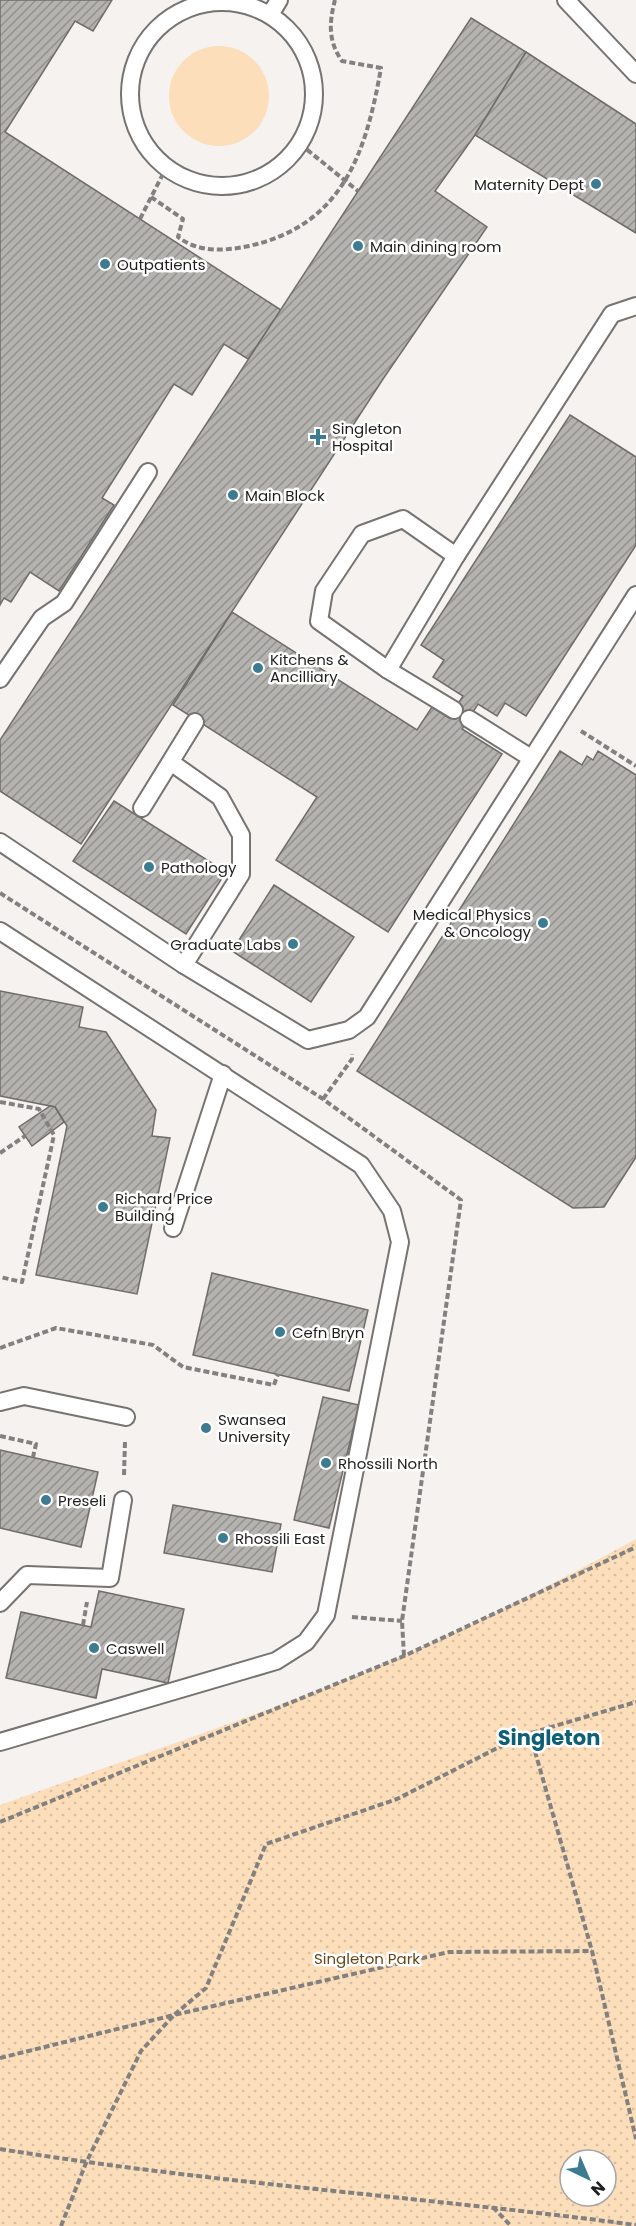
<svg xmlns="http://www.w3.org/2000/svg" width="636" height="2226" viewBox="0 0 636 2226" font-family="Poppins,sans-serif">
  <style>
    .grass { fill: #fcdebb }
    .park { fill: url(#park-dots); fill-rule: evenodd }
    .building { fill: url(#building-hatch); stroke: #6f6d6a; stroke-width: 1.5 }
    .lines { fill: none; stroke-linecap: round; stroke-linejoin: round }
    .service-casing { stroke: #767371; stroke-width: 20 }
    .path { stroke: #83817f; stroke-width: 4; stroke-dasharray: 6 3; stroke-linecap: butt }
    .service { stroke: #fff; stroke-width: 16 }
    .poi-dot { fill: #3c7b90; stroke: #fff; stroke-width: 2 }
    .labels { text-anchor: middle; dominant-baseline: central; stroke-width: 5; stroke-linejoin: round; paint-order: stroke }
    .poi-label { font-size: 15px; fill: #1f1e1d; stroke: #fff; text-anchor: start }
    .park-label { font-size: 15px; fill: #664516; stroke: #fff }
    .district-label { font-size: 21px; font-weight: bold; fill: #0d6076; stroke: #fff }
  </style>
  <defs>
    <pattern id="park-dots" width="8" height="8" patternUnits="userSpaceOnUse" patternTransform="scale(1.5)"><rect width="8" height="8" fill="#fcdebb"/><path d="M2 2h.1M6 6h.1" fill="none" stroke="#d8bea0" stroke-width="1.8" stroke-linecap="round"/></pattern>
    <pattern id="building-hatch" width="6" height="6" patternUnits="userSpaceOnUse" patternTransform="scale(1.5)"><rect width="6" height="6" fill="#b5b3b0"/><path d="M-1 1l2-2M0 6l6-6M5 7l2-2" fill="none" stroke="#93918f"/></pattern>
  </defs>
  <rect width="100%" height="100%" fill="#f5f2ef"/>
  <circle class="grass" cx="219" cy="96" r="50"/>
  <path class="park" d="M636,1539v687h-636v-421c123,-44 246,-85 367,-134 92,-38 181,-84 269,-132zM570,2160h36v36h-36z"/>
  <g class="building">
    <polygon points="0,0 112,0 93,31 75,21 5,132 281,310 248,359 224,344 192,395 174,384 102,498 114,505 59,591 30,572 11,602 4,598 0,605"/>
    <polygon points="471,18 526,52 475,135 435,191 487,227 383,379 81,844 0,791 0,740"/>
    <polygon points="526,52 636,124 636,233 475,135"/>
    <polygon points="570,415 636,457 636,545 526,716 505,703 497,716 478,704 462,729 502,754 388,932 276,860 317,797 173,705 232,612 417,730 432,707 449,718 463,696 433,677 444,660 421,645"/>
    <polygon points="560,751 582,765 587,756 593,760 598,751 636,775 636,1157 604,1207 573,1208 357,1071"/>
    <polygon points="114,801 226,872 186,934 73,861"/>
    <polygon points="274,885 354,937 311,1002 232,951"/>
    <polygon points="0,991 83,1007 79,1027 106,1032 156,1110 152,1136 170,1138 137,1294 36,1275 67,1126 55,1107 0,1096"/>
    <polygon points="50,1106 55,1107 64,1122 32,1146 19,1127"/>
    <polygon points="212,1273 368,1310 349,1391 193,1355"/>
    <polygon points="323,1397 359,1405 329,1528 294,1520"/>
    <polygon points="0,1450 98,1472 81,1547 0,1528"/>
    <polygon points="173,1505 281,1524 272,1572 164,1553"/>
    <polygon points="99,1591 184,1609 168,1683 102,1669 96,1698 6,1678 21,1612 91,1627"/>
  </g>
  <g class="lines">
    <defs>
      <g id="service">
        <polyline points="566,0 636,74"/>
        <circle cx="222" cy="94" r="92"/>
        <polyline points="270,15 279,0"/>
        <polyline points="388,670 456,556 612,314 636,306"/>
        <polyline points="0,679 42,618 64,603 148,472"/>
        <polyline points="454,710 388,670 319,621 324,591 362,534 403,519 456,556"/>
        <polyline points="469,719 531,758"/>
        <polyline points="172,763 220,797 241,835 241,874 184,965"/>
        <polyline points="142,808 195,722"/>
        <polyline points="0,842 184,965 308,1040 349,1030 367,1017 636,595"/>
        <polyline points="0,931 361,1165 392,1211 400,1242 326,1615 306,1642 276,1661 0,1742"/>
        <polyline points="173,1228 223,1074"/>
        <polyline points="0,1402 24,1396 126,1417"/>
        <polyline points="0,1603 27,1575 110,1578 123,1500"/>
      </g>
    </defs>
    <use href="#service" class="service-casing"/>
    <g class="path">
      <polyline points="300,144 358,191"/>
      <path d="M151,197l32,22 -5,18c21,16 47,14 71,9 94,-21 117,-93 132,-178l-39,-7c-14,-20 -13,-38 -7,-61"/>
      <polyline points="140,219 166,168"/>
      <polyline points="581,731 636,766"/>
      <polyline points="0,893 323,1099 461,1200 402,1621 404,1656"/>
      <polyline points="323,1099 352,1059 352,1054"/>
      <polyline points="0,1102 39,1109 54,1135 22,1282 0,1277"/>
      <polyline points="0,1153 25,1136"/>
      <polyline points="0,1348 56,1328 153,1345 183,1367 274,1385 278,1374"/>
      <polyline points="0,1436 36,1444 33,1457"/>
      <polyline points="124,1475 125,1441"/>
      <polyline points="352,1617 402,1621"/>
      <polyline points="83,1625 87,1602"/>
      <polyline points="530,1734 592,1951 636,2139"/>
      <polyline points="0,1822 404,1656 636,1547"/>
      <polyline points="0,2058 174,2015 206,1988 266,1844 397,1799 521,1736 636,1702"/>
      <path d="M0,2149c211,34 424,48 636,76"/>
      <polyline points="493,2207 511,2226"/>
      <polyline points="61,2226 86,2163 141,2051 174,2015 449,1952 592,1951"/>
    </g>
    <use href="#service" class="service"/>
  </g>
  <g class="poi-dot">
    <circle cx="596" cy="184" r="6"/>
    <circle cx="358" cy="246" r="6"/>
    <circle cx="105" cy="264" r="6"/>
    <path d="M315 428h6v6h6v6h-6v6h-6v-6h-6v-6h6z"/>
    <circle cx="233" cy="495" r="6"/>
    <circle cx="258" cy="668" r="6"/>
    <circle cx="149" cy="867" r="6"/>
    <circle cx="543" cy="923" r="6"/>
    <circle cx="293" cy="944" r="6"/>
    <circle cx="103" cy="1207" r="6"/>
    <circle cx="280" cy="1332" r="6"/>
    <circle cx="206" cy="1428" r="6"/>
    <circle cx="326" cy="1463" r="6"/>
    <circle cx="46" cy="1500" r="6"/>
    <circle cx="223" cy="1538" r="6"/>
    <circle cx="94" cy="1648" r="6"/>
  </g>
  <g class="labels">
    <g class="poi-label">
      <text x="584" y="184" text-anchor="end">Maternity Dept</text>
      <text x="370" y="246">Main dining room</text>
      <text x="117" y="264">Outpatients</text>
      <text x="332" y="428">Singleton<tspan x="332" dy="17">Hospital</tspan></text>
      <text x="245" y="495">Main Block</text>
      <text x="270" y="659">Kitchens &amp;<tspan x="270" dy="17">Ancilliary</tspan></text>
      <text x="161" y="867">Pathology</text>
      <text x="531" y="914" text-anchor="end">Medical Physics<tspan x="531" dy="17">&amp; Oncology</tspan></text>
      <text x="281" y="944" text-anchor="end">Graduate Labs</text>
      <text x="115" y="1198">Richard Price<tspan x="115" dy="17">Building</tspan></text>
      <text x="292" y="1332">Cefn Bryn</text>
      <text x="218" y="1419">Swansea<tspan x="218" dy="17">University</tspan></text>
      <text x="338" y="1463">Rhossili North</text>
      <text x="58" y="1500">Preseli</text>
      <text x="235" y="1538">Rhossili East</text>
      <text x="106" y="1648">Caswell</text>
    </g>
    <g class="park-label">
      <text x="367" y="1958">Singleton Park</text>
    </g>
    <g class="district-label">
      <text x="549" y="1737">Singleton</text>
    </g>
  </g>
  <g transform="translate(588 2178) rotate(136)"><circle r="28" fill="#ffffff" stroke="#a5a5a5" stroke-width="1.5"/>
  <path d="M0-4.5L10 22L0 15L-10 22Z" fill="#3c7b90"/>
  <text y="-9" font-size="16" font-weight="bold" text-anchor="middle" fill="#1f1e1d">N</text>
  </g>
</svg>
